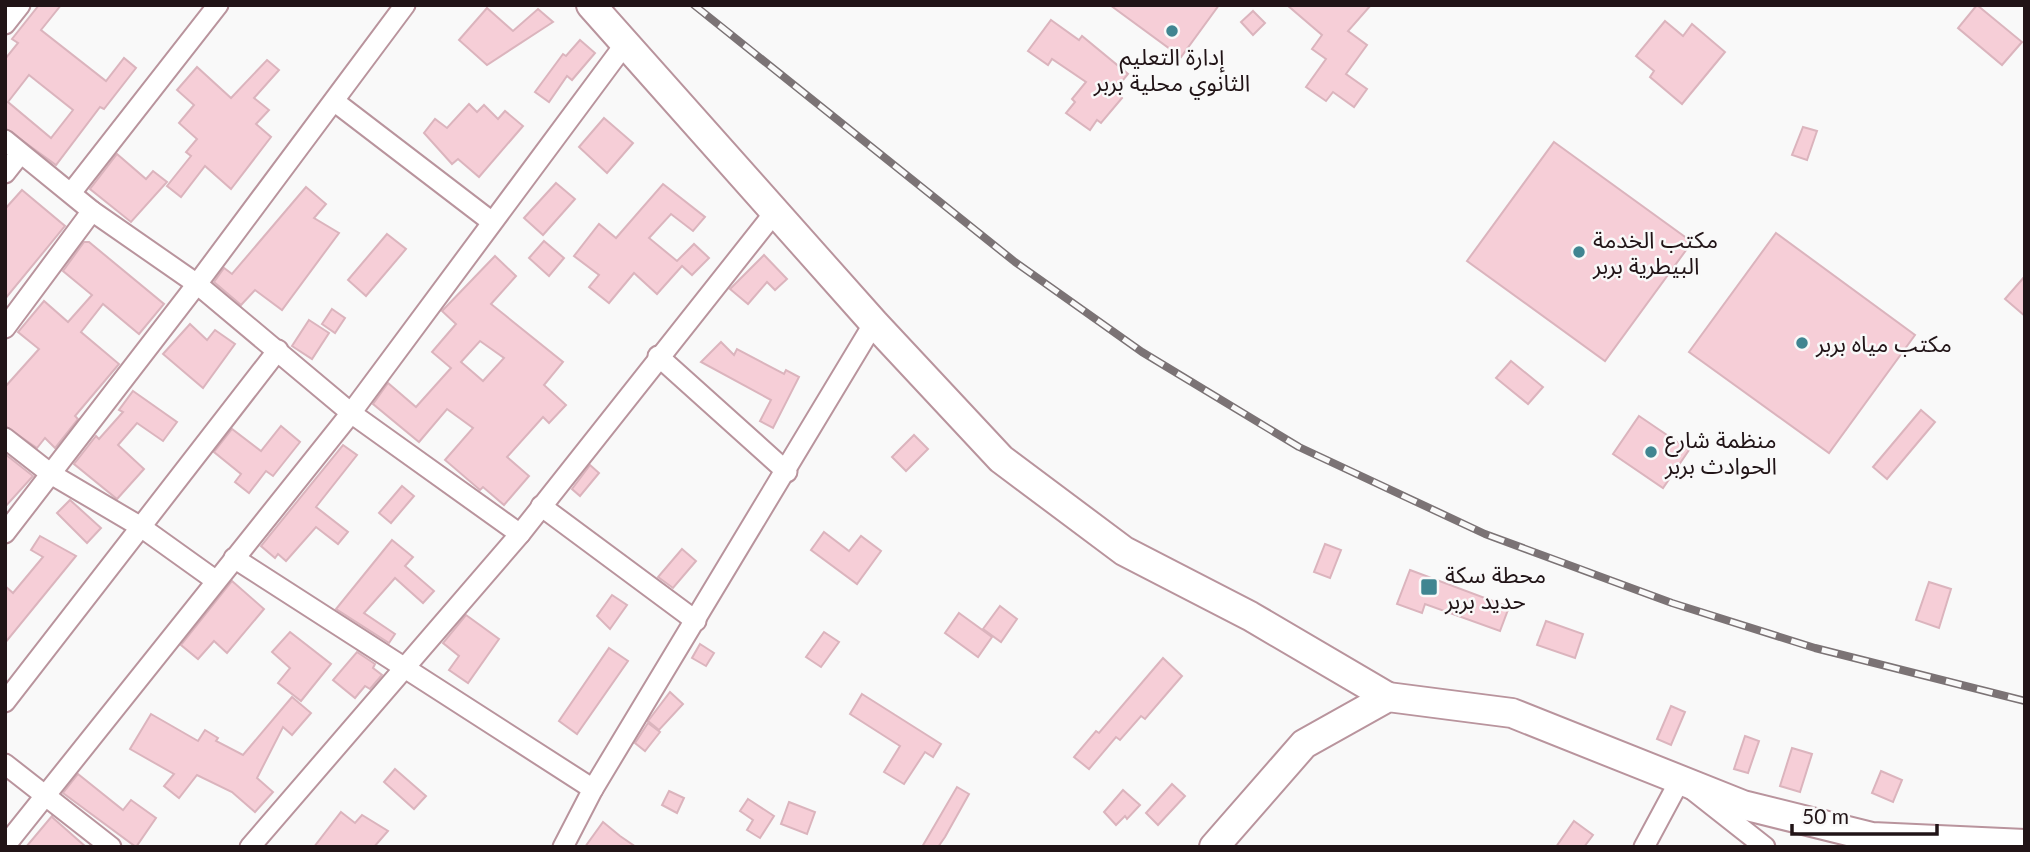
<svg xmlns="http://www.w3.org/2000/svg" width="2030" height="852" viewBox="0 0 2030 852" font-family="Lato,'Noto Sans Arabic',sans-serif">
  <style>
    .building { fill: #f6ced7; stroke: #dbb4bd; stroke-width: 2; fill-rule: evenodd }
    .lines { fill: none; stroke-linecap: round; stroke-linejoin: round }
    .street-casing { stroke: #b9949d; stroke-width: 23 }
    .secondary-casing { stroke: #b9949d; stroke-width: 32 }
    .street { stroke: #fff; stroke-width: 19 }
    .secondary { stroke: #fff; stroke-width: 28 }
    .rail-casing { stroke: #7b7375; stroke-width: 8 }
    .rail { stroke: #f9f9f9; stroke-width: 5; stroke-dasharray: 16; stroke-linecap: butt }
    .poi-dot { fill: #408591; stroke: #f9f9f9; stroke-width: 2.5 }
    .labels { text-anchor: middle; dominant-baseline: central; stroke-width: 5; stroke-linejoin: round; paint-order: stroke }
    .poi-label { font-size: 23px; fill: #211417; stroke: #f9f9f9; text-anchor: start }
  </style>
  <rect width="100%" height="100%" fill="#f9f9f9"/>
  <g class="building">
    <path d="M39,5h22l-20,25 65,51 18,-23 12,10 -32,41 -4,-2 -44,58 -51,-37v-69l13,-16 -6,-4zM29,75l44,35 -22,28 -43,-36z"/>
    <polygon points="1110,5 1219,5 1181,57"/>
    <polygon points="1287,5 1371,5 1348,31 1367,45 1346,74 1367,89 1354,107 1333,92 1326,101 1306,87 1326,59 1312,49 1322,35"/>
    <polygon points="1977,5 2022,42 2002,65 1958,28"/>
    <polygon points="487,8 513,31 538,9 553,22 487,65 459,40"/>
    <polygon points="1253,11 1265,23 1253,35 1241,22"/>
    <polygon points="1051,20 1079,40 1082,36 1128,74 1114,91 1122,98 1101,123 1097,120 1090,130 1066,113 1075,102 1072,99 1086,82 1052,59 1048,65 1028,51"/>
    <polygon points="1665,21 1683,36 1692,24 1725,52 1682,104 1650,77 1654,71 1636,56"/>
    <polygon points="580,40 595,53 572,80 567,76 549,102 535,92 563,54 566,56"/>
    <polygon points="267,60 279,70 254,98 269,110 256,124 271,137 231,189 205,166 181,197 167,186 191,156 186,152 197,139 179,123 194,105 177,90 197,67 231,98"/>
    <polygon points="469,104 477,112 484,105 498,119 505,111 523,126 479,177 458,159 452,164 424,133 435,119 447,128"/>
    <polygon points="604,118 633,143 607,173 579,147"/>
    <polygon points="1803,127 1817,131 1807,160 1792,155"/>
    <polygon points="1554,142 1692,242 1605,361 1467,261"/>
    <polygon points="117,154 146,179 153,171 167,182 131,222 90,189"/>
    <polygon points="556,183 575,199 543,235 524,218"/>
    <polygon points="663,184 705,217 693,231 671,214 649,238 677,261 694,244 709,258 692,275 682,266 657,294 634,273 609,303 589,287 599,275 574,256 599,224 616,238"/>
    <polygon points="306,187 326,204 314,218 339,233 282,310 255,290 241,305 214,282 224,268 232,274"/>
    <polygon points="22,190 65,226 5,299 5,209"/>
    <polygon points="1776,233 1915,335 1829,453 1689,352"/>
    <polygon points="387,234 406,249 366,296 348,280"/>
    <polygon points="544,241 564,258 549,276 529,258"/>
    <polygon points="84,242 89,242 164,304 139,334 103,304 81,332 119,364 75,416 78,419 55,448 45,438 37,448 5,426 5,387 39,349 18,332 44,301 68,322 92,295 63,271"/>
    <polygon points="764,255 787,279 775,290 767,282 748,304 730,289"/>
    <path d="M495,256l21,20 -25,28 72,58 -19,23 22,20 -17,18 -6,-6 -36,40 22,19 -25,29 -21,-18 -3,3 -35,-30 28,-32 -26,-19 -28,33 -46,-38 15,-21 28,24 35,-39 -19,-16 24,-28 -14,-13zM480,341l24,17 -21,23 -22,-19z"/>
    <polygon points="2025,276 2025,316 2005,299"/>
    <polygon points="332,309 345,318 335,333 322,324"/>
    <polygon points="309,320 329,333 312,359 292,346"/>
    <polygon points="190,324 207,340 215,330 235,344 203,388 163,354"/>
    <polygon points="721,342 734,355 737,349 784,374 786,370 799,377 773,428 760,421 771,400 701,362"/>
    <polygon points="1511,361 1543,387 1528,404 1496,378"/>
    <polygon points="133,391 177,422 163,441 137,423 118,445 144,469 117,499 74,464 96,436 99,439 123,412 119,410"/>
    <polygon points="1921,410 1935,422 1887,479 1873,467"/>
    <polygon points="1639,416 1689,450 1663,488 1613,454"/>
    <polygon points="281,426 300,442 273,476 266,471 249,493 235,482 241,474 214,452 232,429 261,451"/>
    <polygon points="914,435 928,449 906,471 892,457"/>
    <polygon points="343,445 357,455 316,507 348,532 338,544 316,527 286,561 278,554 275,558 261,546"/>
    <polygon points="5,454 33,476 5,507"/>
    <polygon points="590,465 599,473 580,496 572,489"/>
    <polygon points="402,486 414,496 391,523 379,513"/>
    <polygon points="70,500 101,528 87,543 57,513"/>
    <polygon points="824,532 849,551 861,536 881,551 857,584 811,550"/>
    <polygon points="40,536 76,556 5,643 5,586 13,593 43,557 31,550"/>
    <polygon points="392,540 413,557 405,566 434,591 423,603 395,578 364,613 395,634 389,643 336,609"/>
    <polygon points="1325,544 1341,550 1330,578 1314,572"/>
    <polygon points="682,549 696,561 673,588 658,577"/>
    <polygon points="1410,570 1509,607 1500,631 1425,604 1422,613 1397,604"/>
    <polygon points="232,581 264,609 227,653 214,641 198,659 181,645"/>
    <polygon points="1929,582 1951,589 1939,628 1916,620"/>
    <polygon points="612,595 627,605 610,629 597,616"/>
    <polygon points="1000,606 1017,619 1001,642 983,629"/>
    <polygon points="959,613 992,637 978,657 945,633"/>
    <polygon points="466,615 499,639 468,683 449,670 459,656 443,643"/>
    <polygon points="1546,621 1583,634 1575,658 1537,645"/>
    <polygon points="290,632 331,664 301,701 278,683 290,668 272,652"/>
    <polygon points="824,632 839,642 821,667 806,657"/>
    <polygon points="700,644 714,653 706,666 692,658"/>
    <polygon points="609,648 628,661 577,734 559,721"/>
    <polygon points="357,652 375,664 373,668 382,675 370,689 365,686 355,698 333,680"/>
    <polygon points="1163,658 1182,676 1145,719 1141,716 1120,740 1116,737 1089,769 1074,757 1096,731 1099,733"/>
    <polygon points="670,692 683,704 659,730 648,721"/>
    <polygon points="862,694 941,744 933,757 925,752 904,784 884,772 900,746 850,714"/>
    <polygon points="292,697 311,713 292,735 283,727 257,778 273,792 255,812 232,792 197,775 179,798 164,786 174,774 130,749 151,714 198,741 205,730 218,738 216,741 243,755"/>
    <polygon points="1671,706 1685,712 1671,745 1657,739"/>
    <polygon points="648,723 660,732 645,751 635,743"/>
    <polygon points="1745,736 1759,741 1748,773 1734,769"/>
    <polygon points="1792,748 1812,754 1800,792 1780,786"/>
    <polygon points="395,769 426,796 414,809 384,782"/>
    <polygon points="1881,771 1902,780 1893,802 1872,793"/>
    <polygon points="78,774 123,810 131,800 156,818 136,847 63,793"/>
    <polygon points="1172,784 1185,796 1158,825 1146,813"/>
    <polygon points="957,787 969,794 945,837 938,847 922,847"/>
    <polygon points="1123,790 1140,805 1127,819 1125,816 1116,825 1104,812"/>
    <polygon points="669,791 684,798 677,813 662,805"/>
    <polygon points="748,799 774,816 760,838 747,830 753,820 740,811"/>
    <polygon points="789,802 815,812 807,834 781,824"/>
    <polygon points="341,812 355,823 362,815 388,831 374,847 314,847"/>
    <polygon points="52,816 52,817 86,847 26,847"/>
    <polygon points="1574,821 1593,835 1584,847 1556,847"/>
    <polygon points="603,822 620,836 636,847 585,847"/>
  </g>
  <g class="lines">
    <defs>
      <g id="street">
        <polyline points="5,24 20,5"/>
        <polyline points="334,101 492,222"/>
        <polyline points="5,140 92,211 197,284 351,413 520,534"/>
        <polyline points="5,173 20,154"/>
        <polyline points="71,193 218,5"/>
        <polyline points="5,328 92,211"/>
        <polyline points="658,356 787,472"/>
        <polyline points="5,438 51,474 141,527 215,580"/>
        <polyline points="541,506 696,621"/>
        <polyline points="5,533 197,284 405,5"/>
        <polyline points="234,558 593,789"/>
        <polyline points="5,702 278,350"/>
        <polyline points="5,764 111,847"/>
        <polyline points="5,846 351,413 625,44"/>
        <polyline points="250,847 520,534 775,212"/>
        <polyline points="563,847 593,789 874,323"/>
        <polyline points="1644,847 1680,780 1765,847"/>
      </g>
      <g id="secondary">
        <polyline points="591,5 874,323 1001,459 1124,551 1250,616 1388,697"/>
        <polyline points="1214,847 1304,744 1388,697 1512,713 1743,805 1872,837 2025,844"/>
      </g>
    </defs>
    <use href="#street" class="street-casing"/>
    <use href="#secondary" class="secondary-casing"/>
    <use href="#street" class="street"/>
    <use href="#secondary" class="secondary"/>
    <defs>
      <polyline id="rail" points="694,5 1015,262 1142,352 1299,447 1485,534 1672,603 1815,648 2025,701"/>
    </defs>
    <use href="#rail" class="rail-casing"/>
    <use href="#rail" class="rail"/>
  </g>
  <g class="poi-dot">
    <circle cx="1172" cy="31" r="7"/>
    <circle cx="1579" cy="252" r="7"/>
    <circle cx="1802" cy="343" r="7"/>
    <circle cx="1651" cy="452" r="7"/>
    <rect x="1420" y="578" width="18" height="18" rx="3.5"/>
  </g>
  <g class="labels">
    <g class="poi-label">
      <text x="1172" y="56" text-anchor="middle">إدارة التعليم<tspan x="1172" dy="26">الثانوي محلية بربر</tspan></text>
      <text x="1593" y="239">مكتب الخدمة<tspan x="1593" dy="26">البيطرية بربر</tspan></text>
      <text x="1816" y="343">مكتب مياه بربر</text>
      <text x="1665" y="439">منظمة شارع<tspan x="1665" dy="26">الحوادث بربر</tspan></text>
      <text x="1445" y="574">محطة سكة<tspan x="1445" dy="26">حديد بربر</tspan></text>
    </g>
  </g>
  <rect width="2030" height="852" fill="none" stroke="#211417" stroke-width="14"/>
  <path d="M1792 824v10h145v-10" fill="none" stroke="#211417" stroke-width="3.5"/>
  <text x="1802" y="824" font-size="21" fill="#211417" stroke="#f9f9f9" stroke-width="5" paint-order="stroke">50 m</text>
</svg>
